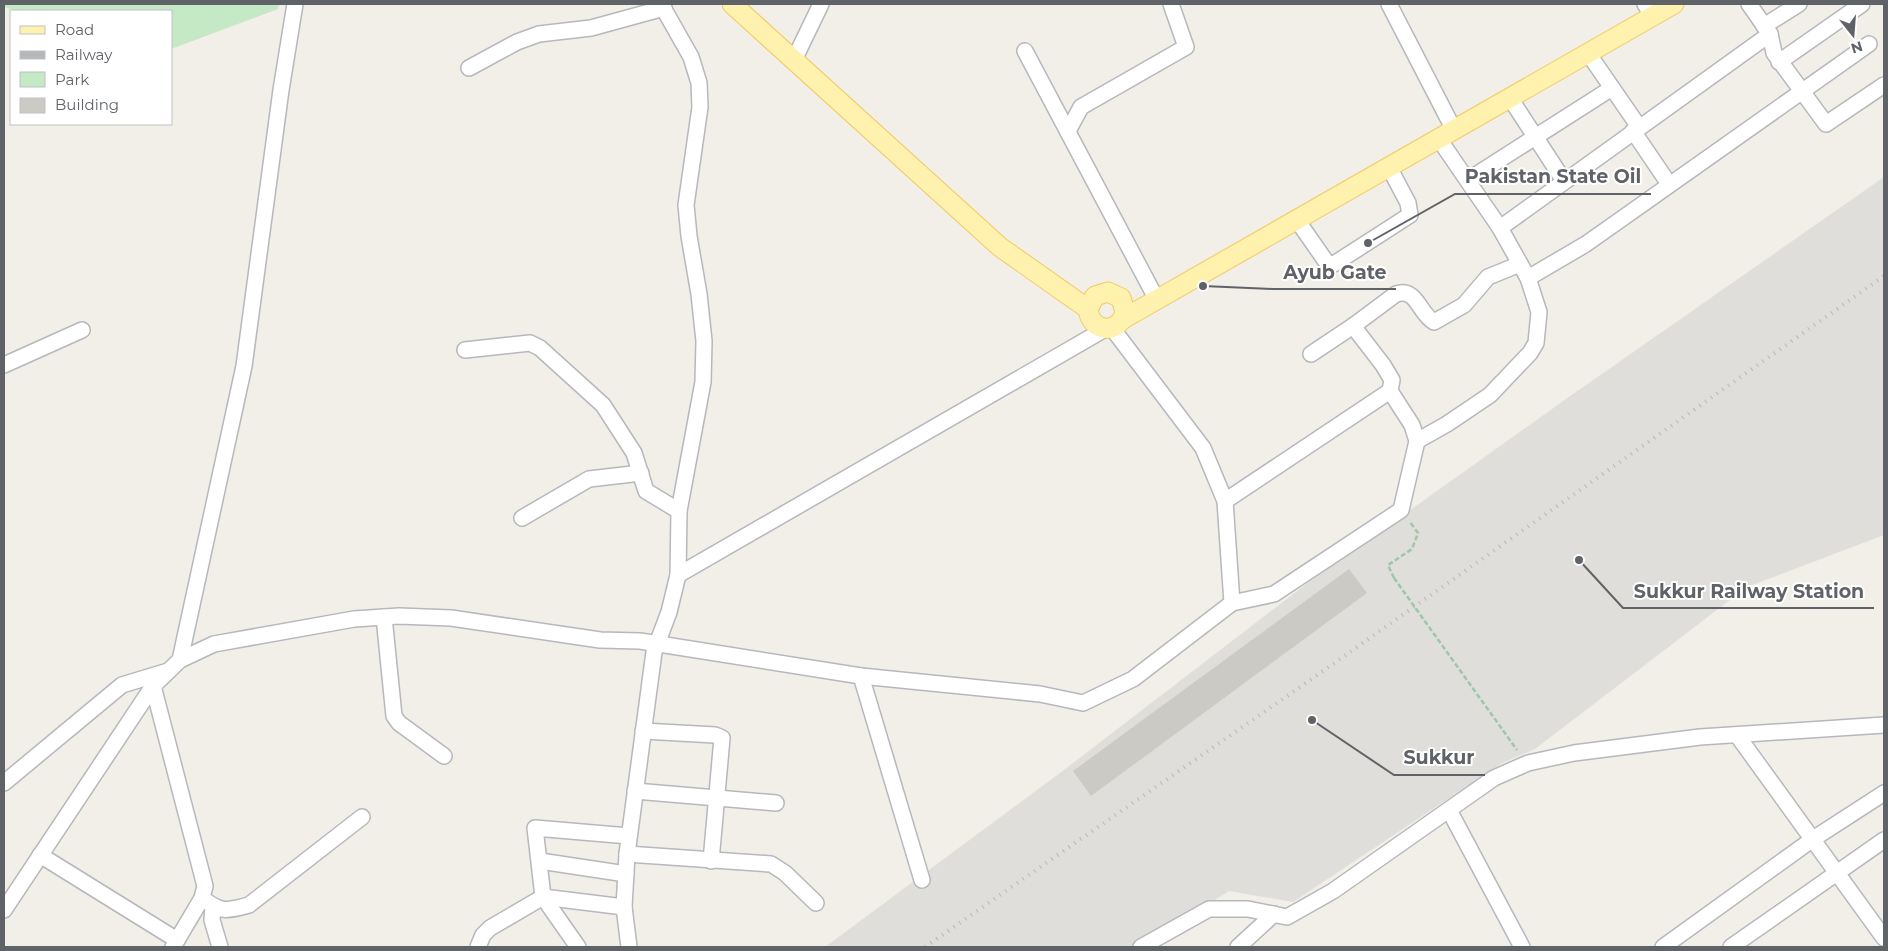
<svg xmlns="http://www.w3.org/2000/svg" width="1888" height="951" viewBox="0 0 1888 951" font-family="Montserrat,sans-serif">
  <style>
    .industrial { fill: #e0deda }
    .green { fill: #c5e8c5 }
    .building { fill: #cccac5 }
    .lines { fill: none; stroke-linecap: round; stroke-linejoin: round }
    .minor-casing { stroke: #b5b8bc; stroke-width: 18 }
    .major-casing { stroke: #f2c960; stroke-width: 21 }
    .path { stroke: #9cc7a9; stroke-width: 2.5; stroke-dasharray: 5 2.5; stroke-linecap: butt }
    .minor { stroke: #fff; stroke-width: 15 }
    .major { stroke: #fff2af; stroke-width: 19 }
    .rail { stroke: #b6b7b8; stroke-width: 4; stroke-dasharray: 1 6; stroke-linecap: butt }
    .path-bridge { stroke: #9cc7a9; stroke-width: 2.5; stroke-dasharray: 5 2.5; stroke-linecap: butt }
    .leader { fill: none; stroke: #5f6368; stroke-width: 2 }
    .callout-dot { fill: #5f6368; stroke: #fff; stroke-width: 2 }
    .callout-label { font-size: 19px; text-anchor: middle; font-weight: bold; fill: #5f6368; stroke: #fff; stroke-width: 4; stroke-linejoin: round; paint-order: stroke }
  </style>
  <rect width="100%" height="100%" fill="#f1efe8"/>
  <polygon class="industrial" points="1884,177 1884,535 1747,587 1535,749 1502,763 1293,902 1229,891 1140,947 825,947 1060,773 1305,585 1566,399"/>
  <polygon class="green" points="4,4 279,4 278,9 171,49 171,11 18,11 4,7"/>
  <polygon class="building" points="1349,569 1367,593 1091,796 1073,771"/>
  <g class="lines">
    <defs>
      <g id="minor">
        <polyline points="1389,4 1454,130"/>
        <polyline points="1645,4 1653,16"/>
        <polyline points="1749,4 1770,34 1774,53 1826,124 1884,85"/>
        <polyline points="1764,26 1799,4"/>
        <polyline points="1025,51 1157,300"/>
        <polyline points="1588,53 1639,127"/>
        <polyline points="794,60 821,4"/>
        <polyline points="1779,62 1862,4"/>
        <polyline points="469,68 517,42 539,34 591,28 664,8"/>
        <polyline points="1510,98 1564,181"/>
        <polyline points="1068,131 1081,107 1186,47 1171,4"/>
        <polyline points="1633,131 1669,184"/>
        <polyline points="1468,180 1612,88"/>
        <polyline points="1297,220 1327,263 1334,264 1410,215 1408,203 1389,167"/>
        <polyline points="1500,228 1770,34"/>
        <polyline points="1528,278 1586,244 1869,44"/>
        <polyline points="465,350 530,343 540,348 603,405 634,453 646,491 679,511"/>
        <path d="M1311,354l42,-28 43,-32c21,-7 23,20 38,28l30,-17 24,-28 32,-13"/>
        <polyline points="4,365 82,330"/>
        <polyline points="1417,441 1447,424 1490,395 1530,353 1536,343 1539,312 1528,278 1500,228 1439,139"/>
        <polyline points="1225,501 1390,391"/>
        <polyline points="522,518 589,479 641,473"/>
        <polyline points="678,575 1105,329"/>
        <polyline points="1232,603 1274,594 1401,510 1417,441 1412,425 1390,391 1392,380 1383,365 1353,326"/>
        <polyline points="384,617 394,716 399,723 444,756"/>
        <polyline points="180,660 214,644 354,619 399,616 451,618 600,640 640,641 861,676 1040,694 1083,703 1133,679 1232,603 1225,501 1203,448 1112,328"/>
        <polyline points="861,676 922,880"/>
        <polyline points="153,686 205,886 202,898 173,947"/>
        <polyline points="643,731 715,735 722,738 711,861"/>
        <polyline points="1737,735 1884,938"/>
        <polyline points="4,783 122,685 168,671"/>
        <polyline points="635,791 776,803"/>
        <polyline points="1449,810 1522,947"/>
        <polyline points="627,854 771,864 785,873 816,903"/>
        <polyline points="40,855 177,940"/>
        <polyline points="540,861 626,874"/>
        <path d="M202,898c19,15 25,13 47,7l113,-88"/>
        <polyline points="213,906 212,920 220,947"/>
        <polyline points="4,910 153,686 180,660 244,366 281,90 295,4"/>
        <polyline points="478,947 483,935 490,928 543,897 624,907"/>
        <polyline points="578,947 543,897 535,828 629,836"/>
        <polyline points="629,947 624,907 627,854 654,652 669,612 678,575 679,511 703,382 704,341 699,294 689,236 686,205 700,107 699,83 691,57 661,4"/>
        <polyline points="1141,947 1209,909 1248,909 1287,917 1333,891 1494,778 1528,763 1574,753 1700,737 1884,725"/>
        <polyline points="1238,947 1274,914"/>
        <polyline points="1663,947 1813,839 1884,793"/>
        <polyline points="1731,947 1884,840"/>
      </g>
      <g id="major">
        <path d="M732,4l268,243 88,62c3,24 31,26 37,3l-4,-14 -13,-6 -13,4 -7,13"/>
        <polyline points="1123,319 1674,4"/>
      </g>
    </defs>
    <use href="#minor" class="minor-casing"/>
    <use href="#major" class="major-casing"/>
    <polyline class="path" points="1394,578 1388,565 1412,549 1418,533 1410,522"/>
    <use href="#minor" class="minor"/>
    <use href="#major" class="major"/>
    <polyline class="rail" points="925,947 1313,678 1884,276"/>
    <polyline class="path-bridge" points="1394,578 1517,750"/>
  </g>
  <path class="leader" d="M1368 243L1455 194H1651M1203 286L1273 289H1396M1579 560L1623 608H1874M1312 720L1394 775H1485"/>
  <g class="callout-dot">
    <circle cx="1368" cy="243" r="5"/>
    <circle cx="1203" cy="286" r="5"/>
    <circle cx="1579" cy="560" r="5"/>
    <circle cx="1312" cy="720" r="5"/>
  </g>
  <g class="callout-label">
    <text x="1553" y="183">Pakistan State Oil</text>
    <text x="1335" y="279">Ayub Gate</text>
    <text x="1749" y="598">Sukkur Railway Station</text>
    <text x="1439" y="764">Sukkur</text>
  </g>
  <rect width="1888" height="951" fill="none" stroke="#5f6368" stroke-width="10"/>
  <rect x="10" y="10" width="162" height="115" fill="#ffffff" stroke="#bfc1c3"/>
  <rect x="20" y="26" width="25" height="8" fill="#fff2af" stroke="#bfc1c3"/>
  <text x="55" y="35" font-size="15" fill="#5f6368">Road</text>
  <rect x="20" y="51" width="25" height="8" fill="#b6b7b8" stroke="#bfc1c3"/>
  <text x="55" y="60" font-size="15" fill="#5f6368">Railway</text>
  <rect x="20" y="72" width="25" height="15" fill="#c5e8c5" stroke="#bfc1c3"/>
  <text x="55" y="85" font-size="15" fill="#5f6368">Park</text>
  <rect x="20" y="98" width="25" height="15" fill="#cccac5" stroke="#bfc1c3"/>
  <text x="55" y="110" font-size="15" fill="#5f6368">Building</text>
  <g transform="translate(1853 35) rotate(163)" stroke="#ffffff" stroke-width="4" paint-order="stroke">
  <path d="M0-4L9 19L0 12L-9 19Z" fill="#5f6368"/>
  <text y="-8" font-size="14" font-weight="bold" text-anchor="middle" fill="#5f6368">N</text>
  </g>
</svg>
